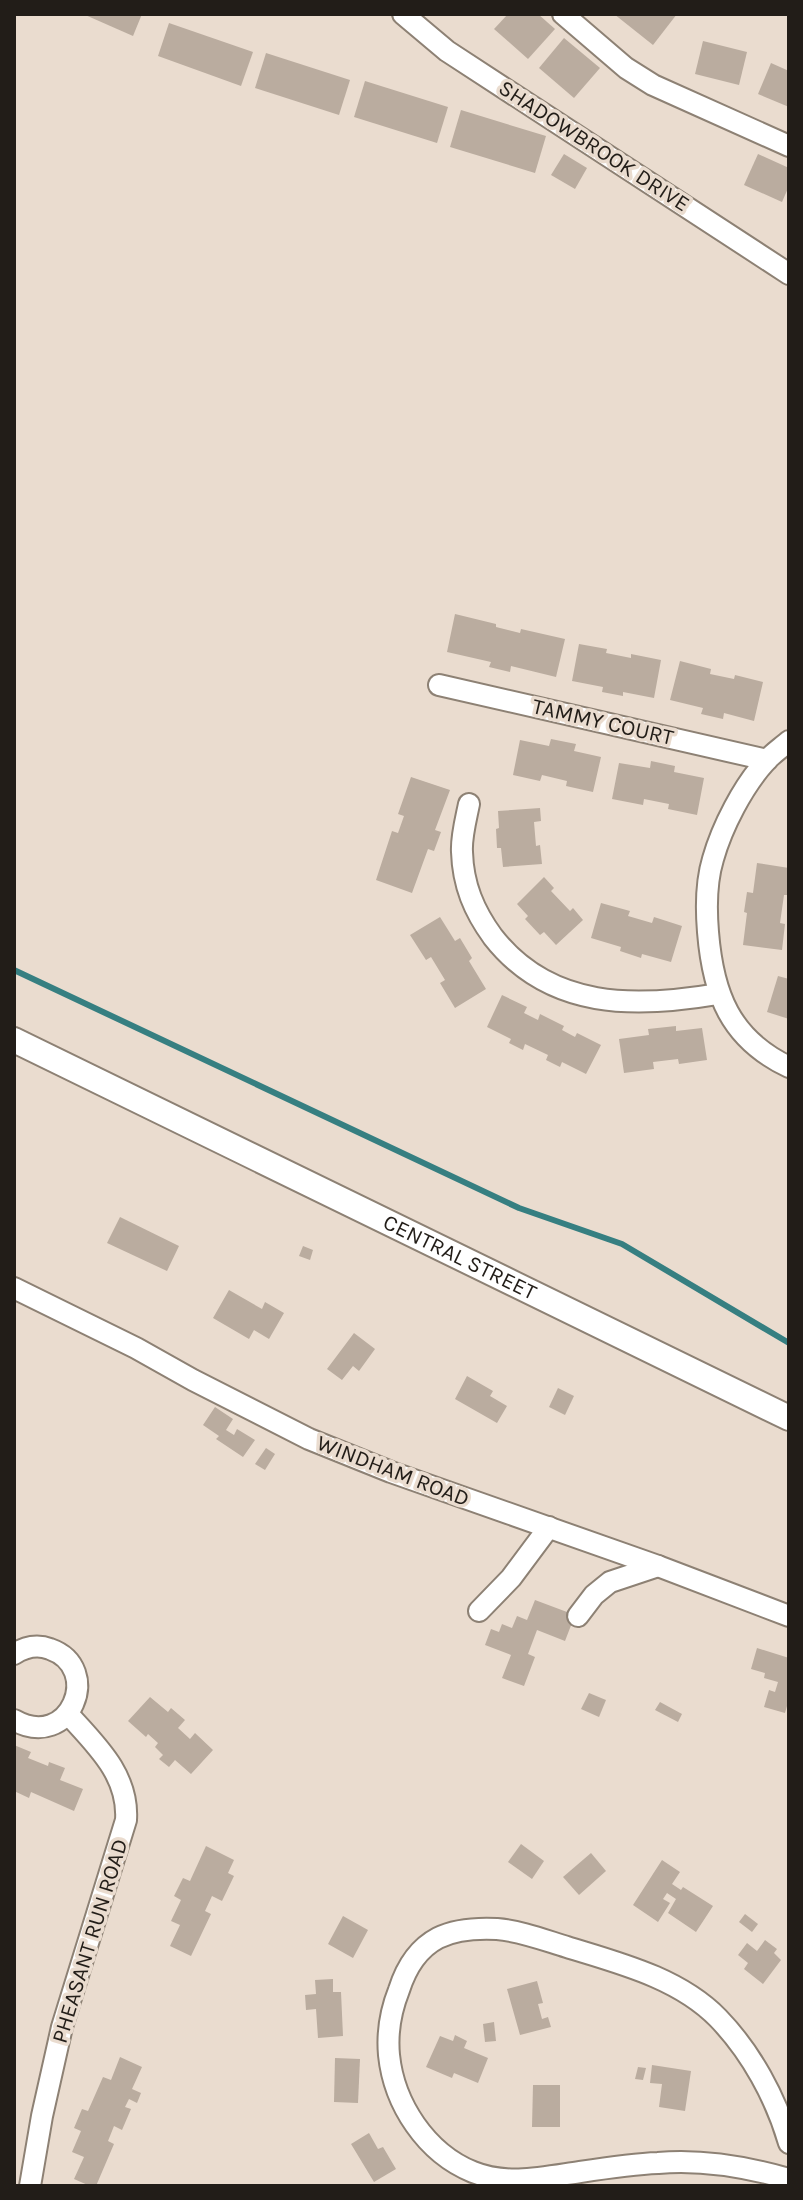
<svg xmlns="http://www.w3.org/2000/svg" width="803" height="2200" viewBox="0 0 803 2200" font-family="Karla,sans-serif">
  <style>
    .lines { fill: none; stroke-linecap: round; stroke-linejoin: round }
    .stream { stroke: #367f81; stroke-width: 6 }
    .building { fill: #baac9f }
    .minor-casing { stroke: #8d8174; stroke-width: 24 }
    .major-casing { stroke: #8d8174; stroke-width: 28 }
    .minor { stroke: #fff; stroke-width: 20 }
    .major { stroke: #fff; stroke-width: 24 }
    .labels { text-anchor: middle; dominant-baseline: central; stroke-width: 7; stroke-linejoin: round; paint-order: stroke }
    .street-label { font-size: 22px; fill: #221d18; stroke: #eadccf }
  </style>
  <rect width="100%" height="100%" fill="#eadccf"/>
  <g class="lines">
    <polyline class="stream" points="14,970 519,1208 622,1244 789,1343"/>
  </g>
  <g class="building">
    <polygon points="83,14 142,14 133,36"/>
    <polygon points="508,14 538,14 555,29 528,59 494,29"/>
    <polygon points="614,14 677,14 653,45"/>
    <polygon points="169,23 253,52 241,86 158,56"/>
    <polygon points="564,38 600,68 574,98 539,68"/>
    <polygon points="703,41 747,52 739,85 695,74"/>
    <polygon points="266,53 350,80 339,115 255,88"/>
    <polygon points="771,63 789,71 789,107 758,94"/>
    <polygon points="365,81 448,107 437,143 354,117"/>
    <polygon points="461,110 546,136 535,173 450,147"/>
    <polygon points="564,154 587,168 575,189 551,175"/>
    <polygon points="758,154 789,168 789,186 782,202 744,185"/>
    <polygon points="455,614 496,624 496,627 520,633 521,629 565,639 556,677 511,666 510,672 489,667 491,662 447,652"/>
    <polygon points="579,644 607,649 606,653 631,658 631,654 661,660 654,698 623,692 623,696 602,692 603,687 572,681"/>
    <polygon points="680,661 711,669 710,674 734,679 735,675 763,682 754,721 724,713 723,719 701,714 703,708 670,700"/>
    <polygon points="551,739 576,744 574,751 601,757 593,792 566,786 567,781 542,775 540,781 513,775 520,740 549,746"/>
    <polygon points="651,761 675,766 674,772 704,778 697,815 668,809 669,804 644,799 643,805 612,799 619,763 650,768"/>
    <polygon points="411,777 450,790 435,830 441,832 434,851 428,849 412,893 376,880 392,831 398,833 404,816 398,814"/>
    <polygon points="540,808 541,821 534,822 536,846 540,845 542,864 503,867 501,848 497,848 496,829 499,828 498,811"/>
    <polygon points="757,863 789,868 789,895 784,895 780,923 785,924 782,950 743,945 747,913 744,912 747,892 753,893"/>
    <polygon points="544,877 554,888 551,891 570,911 573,908 583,920 556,945 544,932 540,935 525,919 528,916 517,904"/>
    <polygon points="601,903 630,911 628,916 652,923 654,917 682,926 671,962 642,954 641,958 620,951 621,947 591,938"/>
    <polygon points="440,917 455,941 460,938 472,958 469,961 486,989 455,1008 440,983 445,980 431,957 426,960 410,935"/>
    <polygon points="778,976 789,979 789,1019 767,1012"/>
    <polygon points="502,995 527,1007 524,1013 538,1020 540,1014 564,1026 562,1030 575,1037 577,1033 601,1045 586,1074 562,1062 560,1067 546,1060 548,1055 525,1044 523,1050 509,1043 511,1039 487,1027"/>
    <polygon points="676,1026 676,1031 702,1028 707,1060 679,1064 678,1059 653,1062 654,1069 624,1073 619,1039 649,1035 648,1029"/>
    <polygon points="120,1217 179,1246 167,1271 107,1243"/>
    <polygon points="303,1246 313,1250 310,1260 299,1256"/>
    <polygon points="229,1290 262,1309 265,1302 284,1313 269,1339 254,1330 249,1339 213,1318"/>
    <polygon points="354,1333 375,1349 359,1371 353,1366 342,1380 327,1369"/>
    <polygon points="467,1376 493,1391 490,1396 507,1406 497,1423 455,1399"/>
    <polygon points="558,1388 574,1396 565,1415 549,1407"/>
    <polygon points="215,1407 233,1419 226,1430 234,1435 237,1429 255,1440 243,1457 216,1439 219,1436 203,1425"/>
    <polygon points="266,1448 275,1454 265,1470 255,1464"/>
    <polygon points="535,1600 575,1615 565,1641 537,1630 528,1654 535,1657 524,1686 502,1678 511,1655 485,1645 491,1629 499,1632 502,1624 512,1628 517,1616 527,1620"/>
    <polygon points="757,1648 789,1658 789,1707 787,1706 785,1713 764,1707 769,1690 775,1692 778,1682 764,1678 765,1673 751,1669"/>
    <polygon points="589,1693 606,1700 599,1717 581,1709"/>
    <polygon points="150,1697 168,1712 171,1708 185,1720 178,1728 190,1739 195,1733 213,1750 191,1774 175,1760 169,1767 159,1759 163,1755 155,1747 158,1743 148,1734 146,1737 128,1721"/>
    <polygon points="660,1702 682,1714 678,1722 655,1710"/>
    <polygon points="14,1745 31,1752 28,1758 48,1766 49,1762 65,1768 60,1780 83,1789 74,1811 31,1792 29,1798 14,1791"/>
    <polygon points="521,1844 544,1861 532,1879 508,1862"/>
    <polygon points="206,1846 234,1860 228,1873 234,1876 222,1901 212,1896 205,1911 211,1914 191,1956 170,1946 180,1925 171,1921 181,1900 174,1896 183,1878 190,1881"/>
    <polygon points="591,1853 606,1871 579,1895 563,1877"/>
    <polygon points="662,1860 680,1872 672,1884 681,1890 683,1887 713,1906 696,1932 668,1913 676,1899 667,1893 663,1899 670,1903 658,1922 633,1905"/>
    <polygon points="745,1914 758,1924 752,1932 739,1922"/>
    <polygon points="343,1916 368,1930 353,1958 328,1944"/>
    <polygon points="765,1940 777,1949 774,1953 781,1960 763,1984 744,1969 748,1963 738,1955 747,1943 757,1951"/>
    <polygon points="333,1979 333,1992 341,1992 343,2036 318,2038 316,2009 306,2010 305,1995 316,1994 315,1980"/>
    <polygon points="537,1981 543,2003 538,2004 542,2019 548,2017 551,2027 520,2035 507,1989"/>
    <polygon points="494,2022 496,2041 485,2042 483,2024"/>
    <polygon points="455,2035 467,2041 464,2048 488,2058 478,2083 454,2073 452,2078 426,2067 440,2036 453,2041"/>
    <polygon points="120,2057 142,2067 132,2089 141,2093 137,2103 129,2099 125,2107 131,2109 122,2130 114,2126 108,2141 114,2144 96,2186 90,2186 74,2179 84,2157 72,2152 81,2131 74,2128 82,2109 88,2111 103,2077 111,2080"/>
    <polygon points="335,2058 360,2059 358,2103 334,2102"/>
    <polygon points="652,2065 691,2071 685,2111 659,2107 662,2084 650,2083"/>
    <polygon points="638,2067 646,2068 643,2080 635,2079"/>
    <polygon points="533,2085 560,2085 560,2127 532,2127"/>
    <polygon points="369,2133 378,2149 383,2147 396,2169 374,2182 351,2144"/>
  </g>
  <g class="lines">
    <defs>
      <g id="minor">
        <polyline points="403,14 447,51 789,274"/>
        <polyline points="563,14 626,68 653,85 789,146"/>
        <polyline points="439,685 767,760"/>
        <path d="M789,741c-8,7 -17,13 -23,20 -23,25 -44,66 -53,98 -7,23 -7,49 -5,73 5,62 22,107 81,135"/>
        <path d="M469,804c-3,15 -8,33 -7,48 1,33 12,59 31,85 57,73 143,71 225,57"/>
        <polyline points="14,1288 136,1348 193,1380 309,1439 391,1472 658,1566 789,1616"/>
        <polyline points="479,1611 511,1578 549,1527"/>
        <polyline points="578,1616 594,1595 610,1582 658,1566"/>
        <path d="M14,1654c11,-7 23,-10 36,-5 54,19 20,103 -36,71"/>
        <path d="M789,2143c-13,-45 -38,-91 -71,-125 -39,-40 -99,-55 -151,-71 -23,-7 -46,-16 -70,-18 -20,-1 -41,0 -59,9 -21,11 -32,30 -39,52 -8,20 -12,43 -10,65 5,49 37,98 84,117 34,14 72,5 107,0 26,-4 52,-8 78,-9 44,-4 89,4 131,16"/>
        <path d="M30,2186l12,-70 20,-89 64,-207c3,-45 -30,-75 -58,-106"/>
      </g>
      <g id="major">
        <path id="s1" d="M14,1040l775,378"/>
      </g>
    </defs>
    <use href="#minor" class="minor-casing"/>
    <use href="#major" class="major-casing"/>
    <use href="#minor" class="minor"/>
    <use href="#major" class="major"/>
  </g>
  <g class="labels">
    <g class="street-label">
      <text transform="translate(594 146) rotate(33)">SHADOWBROOK DRIVE</text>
      <text transform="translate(603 722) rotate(13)">TAMMY COURT</text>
      <text stroke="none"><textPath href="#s1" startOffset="496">CENTRAL STREET</textPath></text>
      <text transform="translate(393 1471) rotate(21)">WINDHAM ROAD</text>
      <text transform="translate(90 1941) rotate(-73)">PHEASANT RUN ROAD</text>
    </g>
  </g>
  <rect width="803" height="2200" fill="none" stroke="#221d18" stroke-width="32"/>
</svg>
